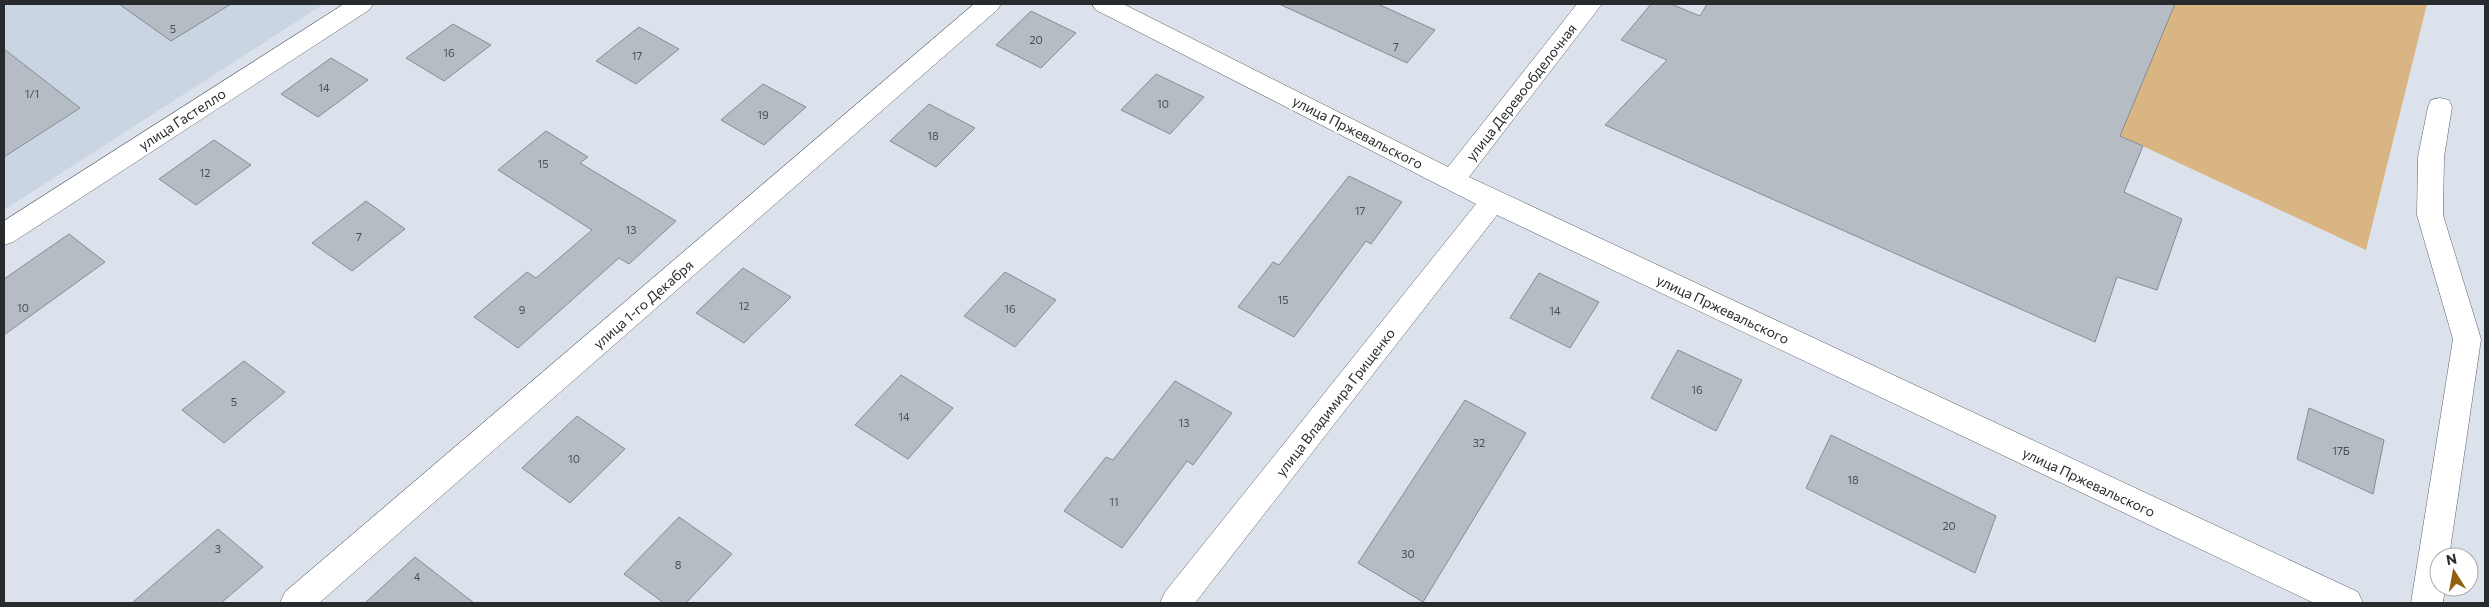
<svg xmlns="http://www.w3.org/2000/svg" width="2489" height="607" viewBox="0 0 2489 607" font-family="Commissioner,sans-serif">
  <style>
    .built { fill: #c9d5e2 }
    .green { fill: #d9b584 }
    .building { fill: #b6bcc4; stroke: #868c93 }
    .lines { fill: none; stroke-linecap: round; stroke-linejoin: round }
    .minor-casing { stroke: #5c6169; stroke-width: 1 }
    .minor { fill: #fff; fill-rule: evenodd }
    .labels { text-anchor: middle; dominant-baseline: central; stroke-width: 5; stroke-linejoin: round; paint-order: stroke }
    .number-label { font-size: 11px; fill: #4c4f54 }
    .street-label { font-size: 14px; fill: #282b2e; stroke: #fff }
  </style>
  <rect width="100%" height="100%" fill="#dce2eb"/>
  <polygon class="built" points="4,4 324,4 4,210"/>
  <polygon class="green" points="1838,4 2427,4 2366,250"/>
  <g class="building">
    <polygon points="119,4 231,4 171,41"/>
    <polygon points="1279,4 1378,4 1435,30 1407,63"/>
    <polygon points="1651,4 1671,4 1700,16 1707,4 2175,4 2120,136 2143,146 2124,192 2182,219 2157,290 2117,277 2095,342 1605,125 1667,60 1621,40"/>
    <polygon points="1031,11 1076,33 1041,68 996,45"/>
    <polygon points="453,24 491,45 444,81 406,58"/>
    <polygon points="639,27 679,49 636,84 596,61"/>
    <polygon points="4,49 80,108 4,157"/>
    <polygon points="331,58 368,80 318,117 281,94"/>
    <polygon points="1156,74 1204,97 1170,134 1121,110"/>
    <polygon points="763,84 806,107 764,145 721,120"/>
    <polygon points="929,104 975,128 936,167 890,141"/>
    <polygon points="546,131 588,157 580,163 676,221 629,264 619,258 518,348 474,317 527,272 536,278 592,230 498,170"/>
    <polygon points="214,140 251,165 196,205 159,179"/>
    <polygon points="1349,176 1402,202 1371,244 1366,241 1294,337 1238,307 1273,262 1279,265"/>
    <polygon points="366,201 405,229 352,271 312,243"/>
    <polygon points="69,234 105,262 4,335 4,279"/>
    <polygon points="743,268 791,297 744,343 696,313"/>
    <polygon points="1005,272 1056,300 1015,347 964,316"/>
    <polygon points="1539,273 1599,302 1570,348 1510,318"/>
    <polygon points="1678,350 1742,380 1716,431 1651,398"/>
    <polygon points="244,361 285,392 224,443 182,410"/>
    <polygon points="901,375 953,408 908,459 855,425"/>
    <polygon points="1175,381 1232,413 1193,465 1187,461 1122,548 1064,511 1106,457 1113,460"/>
    <polygon points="1465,400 1526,433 1423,602 1358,563"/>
    <polygon points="2309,408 2384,440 2373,494 2297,459"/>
    <polygon points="577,416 625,449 570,503 522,468"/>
    <polygon points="1831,435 1996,516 1975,573 1806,488"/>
    <polygon points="679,517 732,554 686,603 664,603 624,574"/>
    <polygon points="218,529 263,567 221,603 132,603"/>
    <polygon points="415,557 474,603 365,603"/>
  </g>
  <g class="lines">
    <defs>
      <g id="minor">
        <polygon points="344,4 373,4 369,10 13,242 4,245 4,221"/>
        <polygon points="974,4 1001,4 997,10 319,603 280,603 285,592"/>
        <polygon points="1092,4 1123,4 1448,167 1577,4 1602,4 1469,177 2358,592 2363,603 2314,603 1497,215 1195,603 1160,603 1165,592 1476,204 1096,10"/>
        <polygon points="2440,98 2449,100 2452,107 2444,157 2443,215 2481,339 2449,557 2439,557 2439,587 2445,587 2443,603 2411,603 2453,339 2417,215 2418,157 2428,107 2431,100"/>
      </g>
    </defs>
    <use href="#minor" class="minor-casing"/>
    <use href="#minor" class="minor"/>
  </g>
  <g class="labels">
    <g class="number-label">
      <text x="173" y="28">5</text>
      <text x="1036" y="39">20</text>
      <text x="1396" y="46">7</text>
      <text x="449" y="52">16</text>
      <text x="637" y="55">17</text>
      <text x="324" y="87">14</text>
      <text x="32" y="93">1/1</text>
      <text x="1163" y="103">10</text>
      <text x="763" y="114">19</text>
      <text x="933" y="135">18</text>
      <text x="543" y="163">15</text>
      <text x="205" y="172">12</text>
      <text x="1360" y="210">17</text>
      <text x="631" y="229">13</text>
      <text x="359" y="236">7</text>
      <text x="1283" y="299">15</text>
      <text x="744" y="305">12</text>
      <text x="23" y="307">10</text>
      <text x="1010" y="308">16</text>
      <text x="522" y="309">9</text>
      <text x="1555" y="310">14</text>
      <text x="1697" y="389">16</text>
      <text x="234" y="401">5</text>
      <text x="904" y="416">14</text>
      <text x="1184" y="422">13</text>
      <text x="1479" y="442">32</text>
      <text x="2341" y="450">17Б</text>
      <text x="574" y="458">10</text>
      <text x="1853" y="479">18</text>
      <text x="1114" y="501">11</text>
      <text x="1949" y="525">20</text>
      <text x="218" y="548">3</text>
      <text x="1408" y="553">30</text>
      <text x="678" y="564">8</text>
      <text x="417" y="576">4</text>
    </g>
    <g class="street-label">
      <text transform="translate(1521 92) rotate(-52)">улица Деревообделочная</text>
      <text transform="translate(182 119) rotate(-33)">улица Гастелло</text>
      <text transform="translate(1358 132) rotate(27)">улица Пржевальского</text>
      <text transform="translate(643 304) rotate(-41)">улица 1-го Декабря</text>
      <text transform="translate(1723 309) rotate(25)">улица Пржевальского</text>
      <text transform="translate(1335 402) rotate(-52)">улица Владимира Грищенко</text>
      <text transform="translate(2089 482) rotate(25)">улица Пржевальского</text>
    </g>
  </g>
  <rect width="2489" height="607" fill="none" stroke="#282b2e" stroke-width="10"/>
  <g transform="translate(2454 572) rotate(349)"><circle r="24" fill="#ffffff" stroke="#a9aaab"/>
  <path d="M0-4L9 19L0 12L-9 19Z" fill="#90620d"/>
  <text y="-8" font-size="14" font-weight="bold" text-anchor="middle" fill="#282b2e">N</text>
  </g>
</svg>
